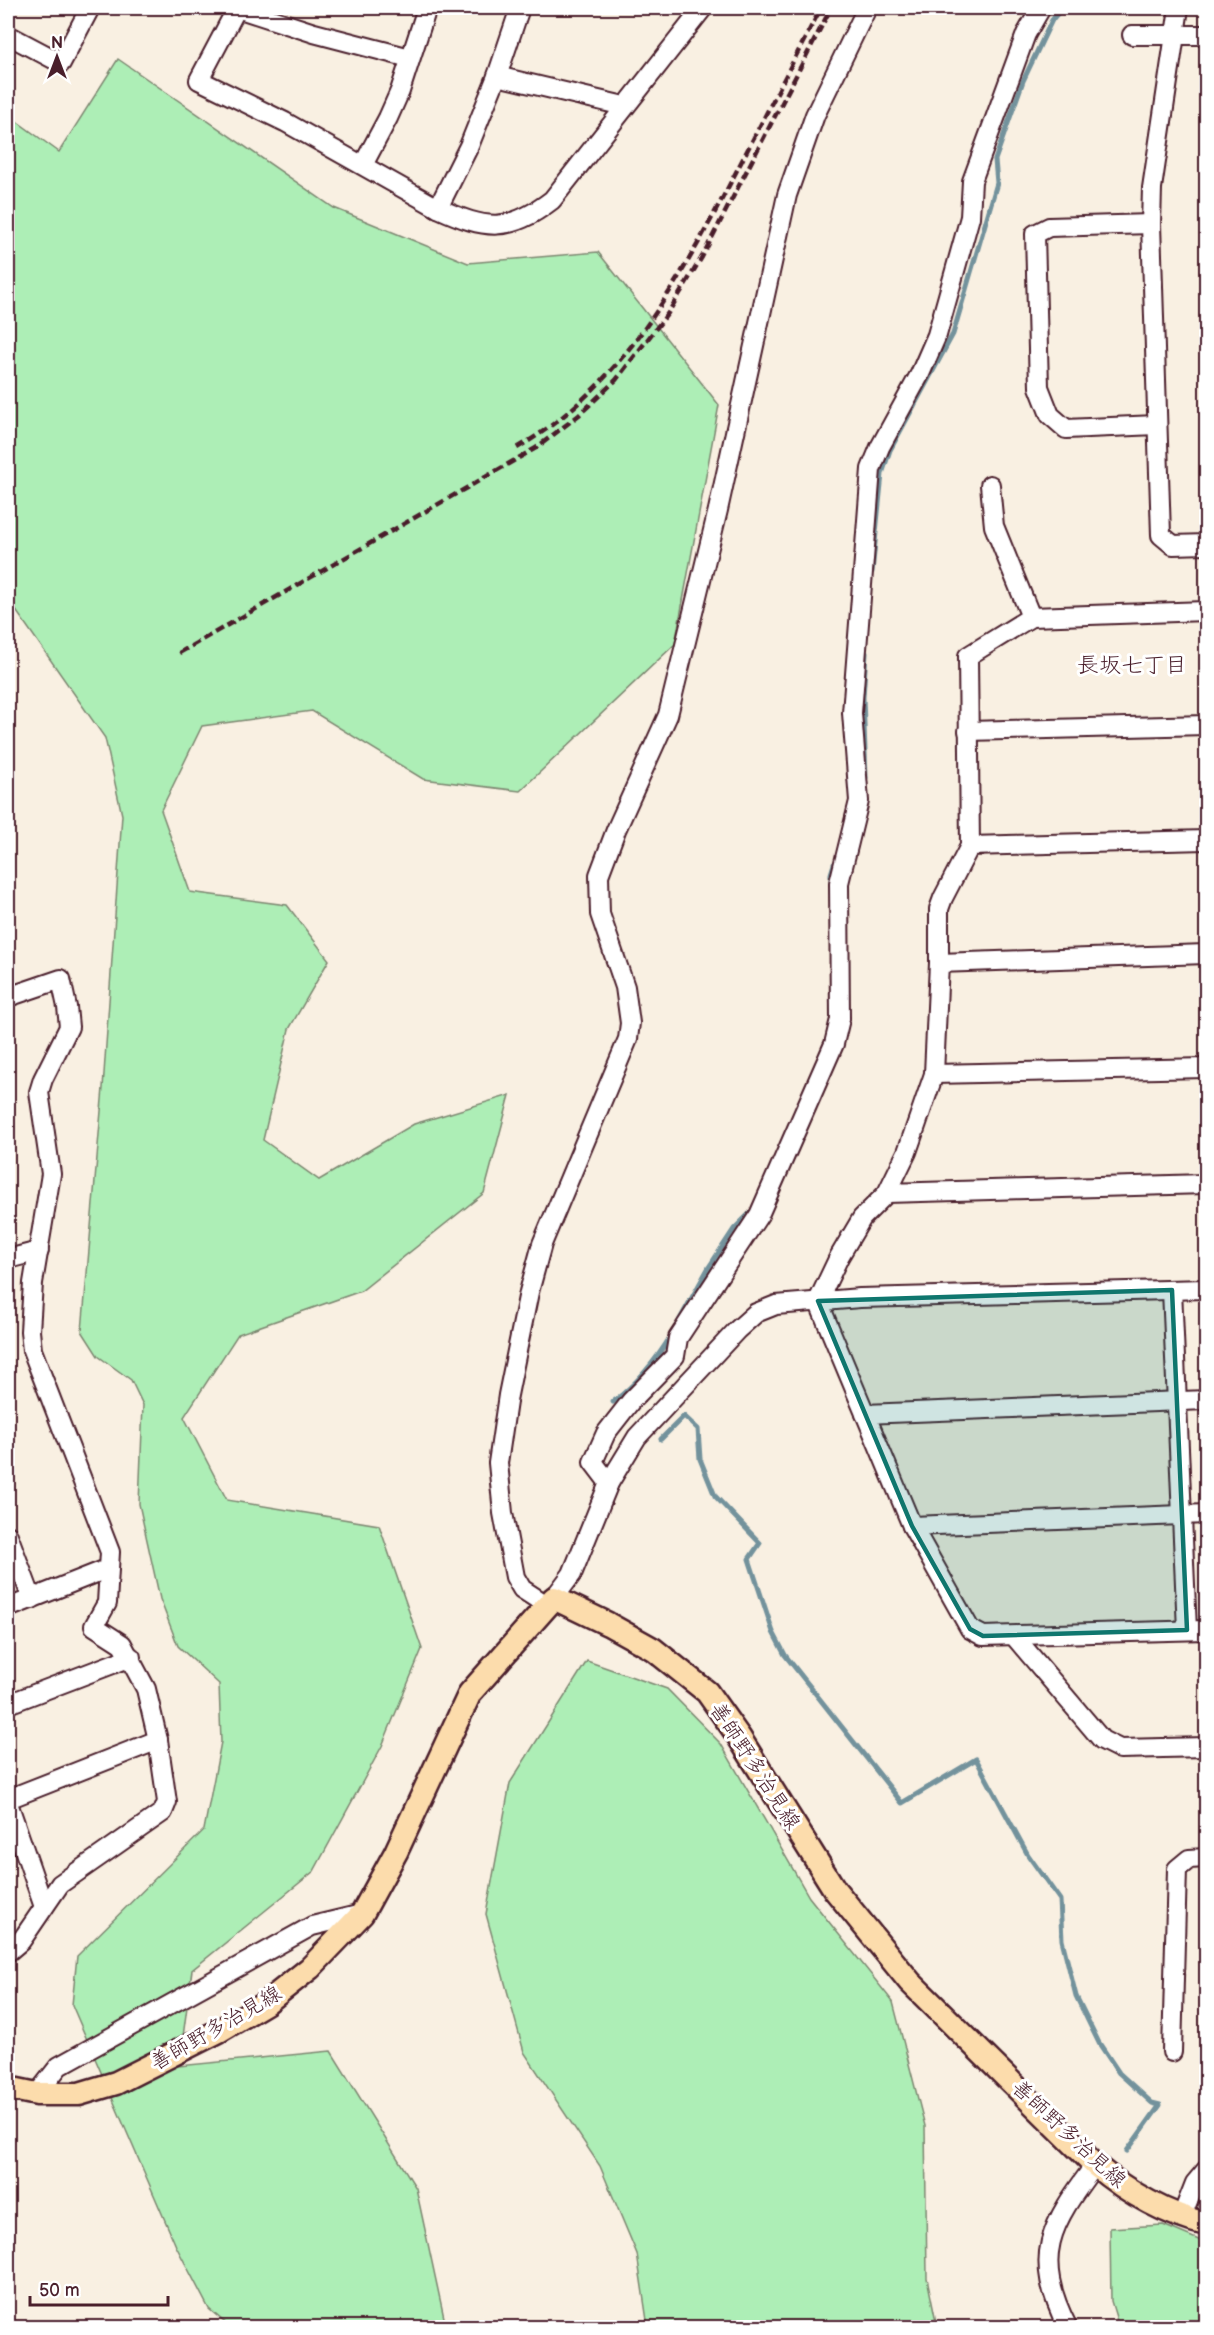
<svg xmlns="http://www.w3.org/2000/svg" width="1214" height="2335" viewBox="0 0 1214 2335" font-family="'Balsamiq Sans','Klee One',sans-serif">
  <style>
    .green { fill: #adeeb6; stroke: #7c8670; stroke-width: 1.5 }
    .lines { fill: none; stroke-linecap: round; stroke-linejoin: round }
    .stream { stroke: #73929c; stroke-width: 5 }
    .minor-casing { stroke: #4a1f2b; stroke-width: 22 }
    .major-casing { stroke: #4a1f2b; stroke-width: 27 }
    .minor { stroke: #fff; stroke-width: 18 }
    .major { stroke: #fcdcac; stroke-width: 22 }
    .rail { stroke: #4a1f2b; stroke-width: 4.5; stroke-dasharray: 9 4.5; stroke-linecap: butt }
    .marked { fill: #0f766e; fill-opacity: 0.2; stroke: #0f766e; stroke-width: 4.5; stroke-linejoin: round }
    .labels { text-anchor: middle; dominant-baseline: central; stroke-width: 6; stroke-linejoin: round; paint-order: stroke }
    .street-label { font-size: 21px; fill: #4a1f2b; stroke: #fff }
    .neighbourhood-label { font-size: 22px; fill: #4a1f2b; stroke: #fff }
  </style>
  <rect width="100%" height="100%" fill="#f9f0e2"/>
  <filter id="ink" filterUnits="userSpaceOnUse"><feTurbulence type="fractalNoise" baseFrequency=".0167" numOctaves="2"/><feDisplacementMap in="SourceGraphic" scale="12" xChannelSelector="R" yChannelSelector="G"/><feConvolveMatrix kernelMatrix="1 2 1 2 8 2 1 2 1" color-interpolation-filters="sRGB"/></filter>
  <g filter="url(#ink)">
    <g class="green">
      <polygon points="118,59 334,208 468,263 598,252 719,405 675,644 520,791 423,779 312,711 202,726 161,810 190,892 287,905 329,960 289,1029 263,1140 319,1180 414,1124 510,1095 484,1193 361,1291 238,1334 184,1417 227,1500 379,1525 422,1649 382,1746 314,1871 192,1970 179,2066 331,2051 416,2188 446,2327 230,2327 209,2309 176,2246 72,2005 77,1956 204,1830 221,1742 219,1684 178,1646 160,1599 139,1504 143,1405 131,1380 98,1356 82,1331 103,1088 122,815 105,738 8,599 8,115 59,152"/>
      <polygon points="587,1661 667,1689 721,1744 809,1897 893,2002 925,2126 927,2278 937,2327 648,2327 637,2254 600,2166 524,2052 486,1914 510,1783"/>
      <polygon points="1163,2225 1206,2243 1206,2327 1119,2327 1111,2301 1110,2228"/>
    </g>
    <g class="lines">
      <g class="stream">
        <polyline points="872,572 882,474 890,450 953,334 997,183 995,160 1023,81 1052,20 1062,8"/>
        <polyline points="866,653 863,697 866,778"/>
        <polyline points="831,885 831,874 834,864"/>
        <polyline points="679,1321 709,1267 734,1229 752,1211"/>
        <path d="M613,1402c25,-19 43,-41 59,-68"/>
        <polyline points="661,1439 684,1416 698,1429 700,1459 715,1496 760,1543 749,1559 773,1632 785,1655 902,1803 976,1759 1028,1855 1060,1900 1062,1940 1076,1996 1099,2043 1119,2073 1152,2103 1160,2105 1127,2151"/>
      </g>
      <defs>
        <g id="minor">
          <path d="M235,8h2l-38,72 86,42 153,86c48,22 71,25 114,-8l151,-192"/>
          <polyline points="237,8 314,33 410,58"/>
          <polyline points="1179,8 1152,188 1151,224 1161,535 1173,545 1206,544"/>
          <polyline points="8,35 61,63 90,8"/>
          <polyline points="1132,35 1206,35"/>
          <polyline points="497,76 624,106"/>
          <polyline points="363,165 388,118 400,91 427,8"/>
          <polyline points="438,208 469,146 497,76 520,8"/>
          <polyline points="1151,224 1049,227 1035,234 1039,387 1050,415 1066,429 1156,425"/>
          <polyline points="990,485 994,526 1031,617"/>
          <polyline points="1206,611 1031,617 968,656 970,846 943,898 939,909 939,963 934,1074 907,1152 887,1193 862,1218 839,1257 818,1301 912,1526 970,1629 983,1636 1206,1630"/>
          <polyline points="968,731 1206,725"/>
          <polyline points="970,846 1206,840"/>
          <polyline points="939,963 1206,954"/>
          <polyline points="8,997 61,979 67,1007 69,1027 43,1079 39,1092 51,1174 33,1283 30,1331 32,1350 110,1552 107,1603 94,1626 122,1644 146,1689 158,1740 167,1802 163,1812 60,1884 21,1941 8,1952"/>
          <polyline points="934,1074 1206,1068"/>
          <polyline points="887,1193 1206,1184"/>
          <polyline points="8,1259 39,1251"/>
          <polyline points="1172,1290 1187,1630"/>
          <polyline points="865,1414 1206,1400"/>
          <polyline points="609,1483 593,1462 606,1433 631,1401 675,1356 678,1338 759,1215 834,1044 840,1019 839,883 859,801 852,713 871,469 880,447 920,374 937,335 970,217 972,181 1026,34 1041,8"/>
          <polyline points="912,1526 1206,1514"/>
          <polyline points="8,1535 32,1599"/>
          <polyline points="554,1598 572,1574 609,1483 637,1437 737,1330 756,1313 776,1305 860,1298 1206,1289"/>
          <polyline points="548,1606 522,1589 515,1577 503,1513 498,1463 508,1395 529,1292 542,1244 628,1039 630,1023 625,987 600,914 599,875 616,830 668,715 718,510 787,195 815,115 867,8"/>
          <polyline points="8,1608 109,1568"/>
          <polyline points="1014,1636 1102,1740 1120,1749 1206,1747"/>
          <polyline points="8,1704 131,1657"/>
          <polyline points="8,1799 158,1740"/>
          <polyline points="8,1803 44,1907"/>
          <polyline points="1172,2052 1177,1869 1189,1859 1206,1858"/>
          <polyline points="37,2094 59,2066 312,1926 362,1914"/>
          <polyline points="1182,2216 1195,2183 1206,2170"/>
          <path d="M1068,2328c-37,-72 -18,-103 27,-163"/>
        </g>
        <path id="major" d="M8,2088l29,6h42l37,-11 103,-52 47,-28 44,-35 52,-54 34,-62 74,-159 84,-95 54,26 45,25 54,43 32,45 96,153 75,92 185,183c32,27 70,49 111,59"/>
      </defs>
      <use href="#minor" class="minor-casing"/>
      <use href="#major" class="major-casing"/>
      <use href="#minor" class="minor"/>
      <use href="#major" class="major"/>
      <g class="rail">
        <path d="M517,448c106,-61 164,-170 218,-274 29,-56 57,-111 86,-166"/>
        <polyline points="179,653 536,448 579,415 616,380 668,313 702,257 831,8"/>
      </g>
    </g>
  </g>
  <path class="marked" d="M1172,1290l15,340 -204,6 -13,-7 -58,-103 -94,-225z"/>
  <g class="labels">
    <g class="street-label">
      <text transform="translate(755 1766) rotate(57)">善師野多治見線</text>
      <text transform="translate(216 2028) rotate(-30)">善師野多治見線</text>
      <text transform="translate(1069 2134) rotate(43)">善師野多治見線</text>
    </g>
    <g class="neighbourhood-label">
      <text x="1132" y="665">長坂七丁目</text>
    </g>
  </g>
  <rect width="1214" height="2335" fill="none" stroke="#fff" stroke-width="30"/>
  <rect x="15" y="15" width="1184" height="2305" fill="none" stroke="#4a1f2b" stroke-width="2" filter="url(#ink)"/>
  <g transform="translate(57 57)" stroke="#ffffff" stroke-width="4.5" paint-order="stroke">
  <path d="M0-4.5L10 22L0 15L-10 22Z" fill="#4a1f2b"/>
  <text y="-9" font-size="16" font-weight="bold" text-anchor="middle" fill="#4a1f2b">N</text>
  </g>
  <path d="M30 2296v9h138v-9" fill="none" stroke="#4a1f2b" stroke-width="3"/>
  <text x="39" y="2296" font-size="18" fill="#4a1f2b" stroke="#ffffff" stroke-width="4.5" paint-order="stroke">50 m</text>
</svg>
